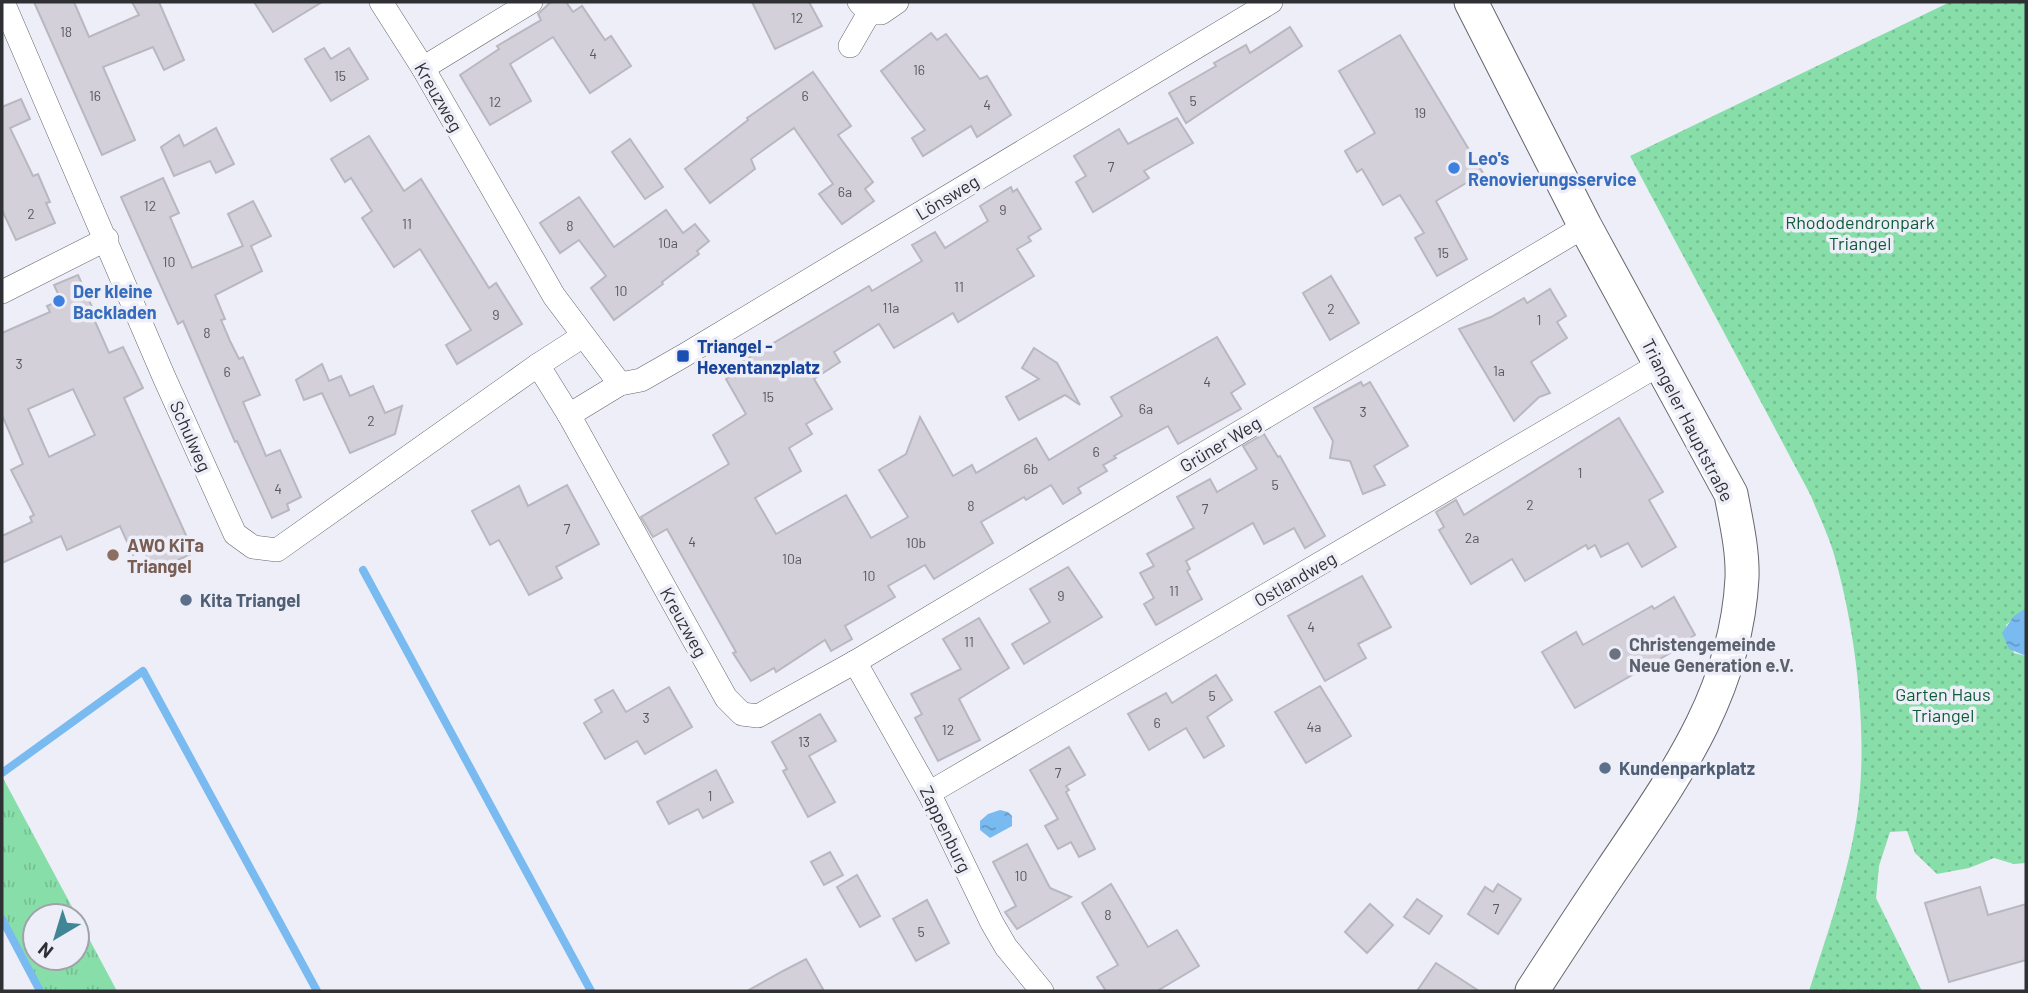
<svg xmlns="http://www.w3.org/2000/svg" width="2028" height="993" viewBox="0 0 2028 993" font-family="Barlow,sans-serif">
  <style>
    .grass { fill: url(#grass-tufts); fill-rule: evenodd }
    .park { fill: url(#park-dots) }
    .water { fill: url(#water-ripples) }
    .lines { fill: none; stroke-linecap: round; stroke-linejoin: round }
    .stream { stroke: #79baf1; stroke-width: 8 }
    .building { fill: #d3d0d9; stroke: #b9b7bf; stroke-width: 2; fill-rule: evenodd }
    .street-casing { stroke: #65666e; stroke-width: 24 }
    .secondary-casing { stroke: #65666e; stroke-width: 35 }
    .street { stroke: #fff; stroke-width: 23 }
    .secondary { stroke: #fff; stroke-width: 33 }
    .shop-dot { fill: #3f7fe0; stroke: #edeef7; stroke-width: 2.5 }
    .transit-dot { fill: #1a4fb4; stroke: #edeef7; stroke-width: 2.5 }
    .education-dot { fill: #8d6e63; stroke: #edeef7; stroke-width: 2.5 }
    .service-dot { fill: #5c6f8a; stroke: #edeef7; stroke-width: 2.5 }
    .worship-dot { fill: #6b7280; stroke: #edeef7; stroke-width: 2.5 }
    .labels { text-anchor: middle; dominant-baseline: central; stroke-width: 7; stroke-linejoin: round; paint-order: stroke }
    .number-label { font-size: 14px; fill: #58585c }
    .street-label { font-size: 18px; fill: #2f3033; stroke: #edeef7 }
    .shop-label { font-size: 18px; font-weight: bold; fill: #366cbe; stroke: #edeef7; text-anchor: start }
    .park-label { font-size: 18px; fill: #0f5d38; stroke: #edeef7 }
    .transit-label { font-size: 18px; font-weight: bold; fill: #164399; stroke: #edeef7; text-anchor: start }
    .education-label { font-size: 18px; font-weight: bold; fill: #785e54; stroke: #edeef7; text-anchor: start }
    .service-label { font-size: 18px; font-weight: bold; fill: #4e5e75; stroke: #edeef7; text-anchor: start }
    .worship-label { font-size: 18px; font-weight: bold; fill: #5b616d; stroke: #edeef7; text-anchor: start }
  </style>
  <defs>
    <pattern id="grass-tufts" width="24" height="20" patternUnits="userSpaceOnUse" patternTransform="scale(1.75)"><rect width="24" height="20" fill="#87dea9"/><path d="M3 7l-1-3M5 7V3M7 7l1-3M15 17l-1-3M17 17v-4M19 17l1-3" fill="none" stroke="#75bf92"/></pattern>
    <pattern id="park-dots" width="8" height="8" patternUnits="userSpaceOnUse" patternTransform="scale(1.75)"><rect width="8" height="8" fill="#87dea9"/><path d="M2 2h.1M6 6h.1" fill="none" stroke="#75bf92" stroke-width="1.8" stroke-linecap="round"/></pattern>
    <pattern id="water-ripples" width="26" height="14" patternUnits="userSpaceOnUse" patternTransform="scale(1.75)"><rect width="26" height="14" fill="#79baf1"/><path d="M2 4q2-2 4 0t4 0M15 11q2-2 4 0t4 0" fill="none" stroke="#6498c4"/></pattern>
  </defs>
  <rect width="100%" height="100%" fill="#edeef7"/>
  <path class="grass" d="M3,778l114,213h-74l-41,-76zM35,916h42v42h-42z"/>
  <path class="park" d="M1950,2h76v606l-20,17 8,28 12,3v207l-12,1 -20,-6 -25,10 -32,6 -22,-21 -8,-22 -17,1 -11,34 -3,32 46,93h-113c18,-57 39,-115 48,-175 12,-79 -1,-188 -24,-265 -6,-19 -15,-37 -22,-55l-181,-340z"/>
  <g class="water">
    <polygon points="2026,608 2026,656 2009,649 2002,633 2014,616"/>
    <polygon points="1000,810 1008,812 1012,816 1012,826 990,838 980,830 980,821 988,814"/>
  </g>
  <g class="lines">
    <g class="stream">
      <polyline points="363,570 591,991"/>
      <polyline points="2,773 143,671 317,991"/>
      <polyline points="2,919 40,991"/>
    </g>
  </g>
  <g class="building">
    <polygon points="34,2 74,2 89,37 139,15 132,2 159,2 184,60 164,70 153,47 103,67 135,140 102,155"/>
    <polygon points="254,2 322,2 273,32"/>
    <polygon points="551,2 566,2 573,12 582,6 605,40 611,36 631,66 590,93 553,37 510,64 531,101 490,125 460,75 499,49 497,46 541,20 538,14"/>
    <polygon points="752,2 809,2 822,26 775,49"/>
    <polygon points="1290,27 1302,46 1186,123 1169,93 1216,66 1214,63 1246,45 1250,53"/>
    <polygon points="931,33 937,40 946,34 980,79 987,76 1011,115 977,137 971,126 923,156 912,138 925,130 881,71"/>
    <polygon points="1400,35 1483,173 1436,201 1467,259 1437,276 1415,238 1424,233 1400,195 1383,205 1362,169 1357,172 1345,151 1375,133 1339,71"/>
    <polygon points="324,48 331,59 349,48 368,79 331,101 305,59"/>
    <polygon points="813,72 851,126 838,135 873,182 865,189 874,201 842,224 819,194 833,184 794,128 751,159 755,169 710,203 685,169 748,120 747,118"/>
    <polygon points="21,99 30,119 10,128 33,176 38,174 50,202 46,203 55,223 16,240 2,210 2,107"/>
    <polygon points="1177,118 1193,143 1144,171 1149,178 1093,212 1076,182 1086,176 1074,156 1119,129 1128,144"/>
    <polygon points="216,128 234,164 216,173 210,161 174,176 161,147 179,135 184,146"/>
    <polygon points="369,136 404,191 421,179 489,288 496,283 522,324 457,364 446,345 471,330 420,249 394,267 362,218 372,211 351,178 345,182 331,159"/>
    <polygon points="630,139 663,187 645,199 612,152"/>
    <polygon points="163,178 179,213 170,217 192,268 243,246 228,214 253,201 271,236 251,246 262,271 215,295 225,319 221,320 230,341 239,359 243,357 260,395 243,402 266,456 280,450 301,497 287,504 289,510 272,518 237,441 235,442 183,321 178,324 121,197"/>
    <polygon points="1011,187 1013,192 1017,189 1041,229 1028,237 1031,241 1017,249 1034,276 958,322 953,313 894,348 879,324 834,352 840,362 814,379 832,409 806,424 812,434 789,448 801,471 755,498 776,534 846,495 871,538 908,517 879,470 906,454 920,417 953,476 972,465 976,473 1036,438 1049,460 1122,416 1111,397 1217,337 1245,384 1231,393 1241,409 1178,444 1168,426 1114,456 1116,458 1103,465 1107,471 1078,488 1081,493 1063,504 1051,485 1026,500 1024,497 981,522 993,543 934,579 925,565 888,586 895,597 845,626 852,639 831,651 825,640 776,672 774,668 751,681 733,653 736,652 667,529 653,537 641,517 729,464 713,435 746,414 726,379 733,374 730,369 869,286 872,291 922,261 912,245 935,232 945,248 988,221 980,206"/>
    <polygon points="579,197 614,247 666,210 683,233 695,224 709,241 697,251 699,254 662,282 663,284 614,320 591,288 606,276 579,240 560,253 540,223"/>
    <path d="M78,275l14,32 -3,1 20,45 14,-6 20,41 -19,10 70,155 -41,18 -9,-21 -11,5 -13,-29 -53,24 -6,-14 -59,27v-27l30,-14 -2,-5 4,-2 -23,-45 12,-6 -21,-49v-82l48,-21 -3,-6 14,-6 -7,-15zM73,389l22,46 -46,22 -21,-48z"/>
    <polygon points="1331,276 1359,323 1330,340 1303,293"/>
    <polygon points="1550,289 1566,316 1557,322 1567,338 1531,362 1550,393 1539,397 1514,421 1459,329 1491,317 1524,298 1527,303"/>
    <polygon points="1034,348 1057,363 1080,405 1065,395 1019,420 1006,397 1039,379 1022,368"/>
    <polygon points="322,364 329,381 341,376 350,396 373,386 385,413 402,406 395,434 350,453 322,393 304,400 296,380"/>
    <polygon points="1361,382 1363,386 1370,382 1408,446 1374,466 1385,485 1363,494 1350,461 1330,458 1333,441 1314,408"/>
    <polygon points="1619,418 1663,492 1649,500 1676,547 1642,567 1628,543 1601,557 1595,545 1588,549 1586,545 1525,581 1512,559 1471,584 1439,530 1444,527 1436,512 1456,500 1464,515"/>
    <polygon points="1264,434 1278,457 1280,456 1325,536 1305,548 1294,528 1264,544 1253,523 1186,561 1190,569 1187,571 1202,599 1156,625 1144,604 1154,598 1140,573 1154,566 1147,554 1194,528 1177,497 1210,479 1217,492 1257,469 1243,446"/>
    <polygon points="567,485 599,544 556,567 562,578 529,595 499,540 490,545 472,511 519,486 528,506"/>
    <polygon points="1068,567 1102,617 1024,664 1012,644 1050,622 1030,589"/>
    <polygon points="1362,576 1391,627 1358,644 1366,658 1325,681 1288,616"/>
    <polygon points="1674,597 1695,635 1676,646 1677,649 1575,708 1542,652 1576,632 1583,645 1652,606 1654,609"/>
    <polygon points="979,618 1009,668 959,699 980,740 938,761 915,718 922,714 911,694 961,669 943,639"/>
    <polygon points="1216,675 1232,700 1207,717 1224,746 1204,758 1186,728 1149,750 1128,714 1166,693 1172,703"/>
    <polygon points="1320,686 1351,736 1306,763 1275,712"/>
    <polygon points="669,687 692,727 645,754 637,741 605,759 584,723 602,712 595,700 613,690 626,712"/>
    <polygon points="820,714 836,741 809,756 835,802 808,817 783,771 787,769 772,742"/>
    <polygon points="1069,747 1085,775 1066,786 1069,790 1066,792 1095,849 1079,857 1071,842 1058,849 1045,826 1058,819 1030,770"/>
    <polygon points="716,770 733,802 703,818 698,809 669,824 657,802"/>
    <polygon points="1027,844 1050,888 1071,897 1017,929 1005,912 1016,906 993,862"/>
    <polygon points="830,852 843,875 824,885 811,862"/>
    <polygon points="857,875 880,916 860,927 837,887"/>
    <polygon points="1111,884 1148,947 1177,930 1199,966 1157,991 1106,991 1097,977 1118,965 1082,903"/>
    <polygon points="1498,884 1521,899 1498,934 1468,914 1485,887 1493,892"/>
    <polygon points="1980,887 1988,915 2026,904 2026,960 1949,982 1925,903"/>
    <polygon points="1417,899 1442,916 1429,934 1404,917"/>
    <polygon points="927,900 949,943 916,961 893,919"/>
    <polygon points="1370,904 1393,925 1367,953 1345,932"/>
    <polygon points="806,959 824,991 747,991 783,971"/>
    <polygon points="1436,963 1479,991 1417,991"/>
  </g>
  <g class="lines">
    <defs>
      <g id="street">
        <polyline points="3,2 164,377 235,534 253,547 277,550 538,365"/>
        <polyline points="381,2 423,68 554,296 620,384"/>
        <polyline points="859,2 869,13 881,13 897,2"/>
        <polyline points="850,46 869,13"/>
        <polyline points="423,68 531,2"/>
        <polyline points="2,292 107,239"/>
        <polyline points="583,336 538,365 569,415 620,384 641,380 683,356 1271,2"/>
        <polyline points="569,415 726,698 742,714 758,716 855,662 1585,226"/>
        <polyline points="855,662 929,793 992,923 1006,947 1042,991"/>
        <polyline points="929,793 1660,364"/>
      </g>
      <path id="secondary" d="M1471,2l114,224 146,268c5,27 12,56 11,84 -6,116 -69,201 -131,293 -27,40 -53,80 -79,120"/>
    </defs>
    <use href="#street" class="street-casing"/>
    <use href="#secondary" class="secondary-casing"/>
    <use href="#street" class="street"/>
    <use href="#secondary" class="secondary"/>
  </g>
  <g class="shop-dot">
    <circle cx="1454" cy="168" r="7"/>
    <circle cx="59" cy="301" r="7"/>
  </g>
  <rect class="transit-dot" x="676" y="349" width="14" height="14" rx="3.5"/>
  <circle class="education-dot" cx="113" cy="555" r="7"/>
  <g class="service-dot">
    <circle cx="186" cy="600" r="7"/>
    <circle cx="1605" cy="768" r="7"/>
  </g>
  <circle class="worship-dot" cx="1615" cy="654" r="7"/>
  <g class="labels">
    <g class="number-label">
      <text x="797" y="17">12</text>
      <text x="66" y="31">18</text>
      <text x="593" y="53">4</text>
      <text x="919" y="69">16</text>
      <text x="340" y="75">15</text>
      <text x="95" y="95">16</text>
      <text x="805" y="95">6</text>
      <text x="1193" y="100">5</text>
      <text x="495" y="101">12</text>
      <text x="987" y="104">4</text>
      <text x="1420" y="112">19</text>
      <text x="1111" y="166">7</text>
      <text x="845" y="191">6a</text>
      <text x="150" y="205">12</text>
      <text x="1003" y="209">9</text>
      <text x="31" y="213">2</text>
      <text x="407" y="223">11</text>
      <text x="570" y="225">8</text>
      <text x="668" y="242">10a</text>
      <text x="1443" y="252">15</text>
      <text x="169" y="261">10</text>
      <text x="959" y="286">11</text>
      <text x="621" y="290">10</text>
      <text x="891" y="307">11a</text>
      <text x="1331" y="308">2</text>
      <text x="496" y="314">9</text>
      <text x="1539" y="319">1</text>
      <text x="207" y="332">8</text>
      <text x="19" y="363">3</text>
      <text x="1499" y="370">1a</text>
      <text x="227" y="371">6</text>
      <text x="1207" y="381">4</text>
      <text x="768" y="396">15</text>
      <text x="1146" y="408">6a</text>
      <text x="1363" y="411">3</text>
      <text x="371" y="420">2</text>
      <text x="1096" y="451">6</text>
      <text x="1031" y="468">6b</text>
      <text x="1580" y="472">1</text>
      <text x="1275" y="484">5</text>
      <text x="278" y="488">4</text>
      <text x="1530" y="504">2</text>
      <text x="971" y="505">8</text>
      <text x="1205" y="508">7</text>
      <text x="567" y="528">7</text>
      <text x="1472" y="537">2a</text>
      <text x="692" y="541">4</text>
      <text x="916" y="542">10b</text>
      <text x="792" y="558">10a</text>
      <text x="869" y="575">10</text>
      <text x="1174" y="590">11</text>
      <text x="1061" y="595">9</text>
      <text x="1311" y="626">4</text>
      <text x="969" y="641">11</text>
      <text x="1212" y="695">5</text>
      <text x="646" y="717">3</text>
      <text x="1157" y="722">6</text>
      <text x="1314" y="726">4a</text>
      <text x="948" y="729">12</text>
      <text x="804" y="741">13</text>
      <text x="1058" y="772">7</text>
      <text x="710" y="795">1</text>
      <text x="1021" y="875">10</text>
      <text x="1496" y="908">7</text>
      <text x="1108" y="914">8</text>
      <text x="921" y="931">5</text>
    </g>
    <g class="street-label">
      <text transform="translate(439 97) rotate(60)">Kreuzweg</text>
      <text transform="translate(947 197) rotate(-31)">Lönsweg</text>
      <text transform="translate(1688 420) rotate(63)">Triangeler Hauptstraße</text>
      <text transform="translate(191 436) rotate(66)">Schulweg</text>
      <text transform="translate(1220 444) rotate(-31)">Grüner Weg</text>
      <text transform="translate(1295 579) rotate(-30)">Ostlandweg</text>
      <text transform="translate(684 622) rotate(61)">Kreuzweg</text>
      <text transform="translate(946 829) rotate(64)">Zappenburg</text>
    </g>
    <g class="shop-label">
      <text x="1468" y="158">Leo's<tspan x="1468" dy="21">Renovierungsservice</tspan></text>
      <text x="73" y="291">Der kleine<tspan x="73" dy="21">Backladen</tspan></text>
    </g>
    <g class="park-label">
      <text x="1860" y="222">Rhododendronpark<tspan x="1860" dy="21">Triangel</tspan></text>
      <text x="1943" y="694">Garten Haus<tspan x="1943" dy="21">Triangel</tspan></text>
    </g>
    <g class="transit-label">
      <text x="697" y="346">Triangel -<tspan x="697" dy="21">Hexentanzplatz</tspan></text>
    </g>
    <g class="education-label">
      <text x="127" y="545">AWO KiTa<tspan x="127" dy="21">Triangel</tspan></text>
    </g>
    <g class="service-label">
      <text x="200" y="600">Kita Triangel</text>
      <text x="1619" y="768">Kundenparkplatz</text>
    </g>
    <g class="worship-label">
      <text x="1629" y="644">Christengemeinde<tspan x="1629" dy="21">Neue Generation e.V.</tspan></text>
    </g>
  </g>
  <rect width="2028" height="993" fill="none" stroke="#2f3033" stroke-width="7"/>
  <g transform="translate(56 937) rotate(218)"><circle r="33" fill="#edeef7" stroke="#a1a2a9" stroke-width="2"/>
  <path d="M0-5L12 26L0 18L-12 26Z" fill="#418694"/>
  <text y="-10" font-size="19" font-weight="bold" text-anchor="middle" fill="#2f3033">N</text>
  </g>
</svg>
